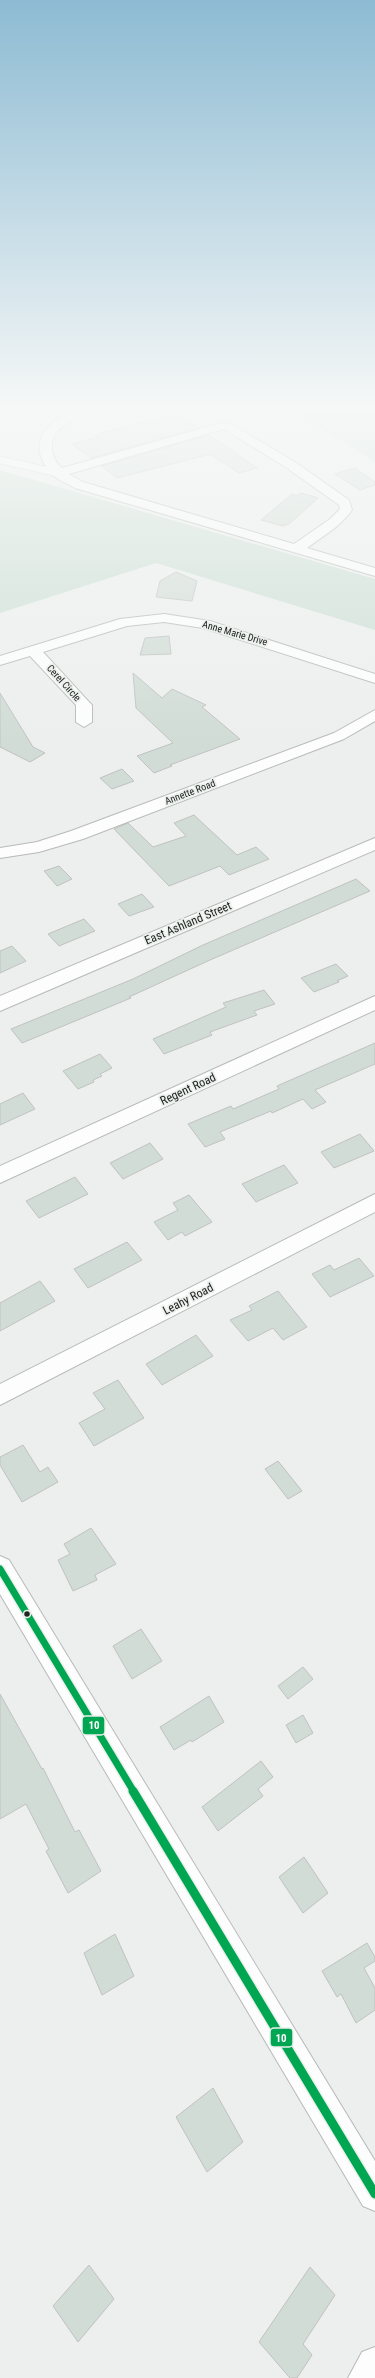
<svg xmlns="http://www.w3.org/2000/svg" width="375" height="2378" viewBox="0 0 375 2378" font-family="'Roboto Condensed',sans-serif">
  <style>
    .green { fill: #ccded4 }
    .building { fill: #d1dcd6; stroke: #c0c2c1 }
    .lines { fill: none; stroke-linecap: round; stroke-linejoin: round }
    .lane-casing { stroke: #b7bab8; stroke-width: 8 }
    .street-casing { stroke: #b7bab8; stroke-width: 2 }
    .secondary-casing { stroke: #b7bab8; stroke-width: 2 }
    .lane { stroke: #fcfdfc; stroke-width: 7 }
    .street { fill: #fcfdfc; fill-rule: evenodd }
    .secondary { fill: #fcfdfc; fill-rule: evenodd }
    .bus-1-far1-casing { stroke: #ebf0ed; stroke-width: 10 }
    .bus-1-casing { stroke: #ebf0ed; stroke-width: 12 }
    .bus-1-far1 { stroke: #00a651; stroke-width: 7 }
    .bus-1 { stroke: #00a651; stroke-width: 9 }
    .bus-dot { fill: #212322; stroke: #ebf0ed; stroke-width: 1.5 }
    .labels { text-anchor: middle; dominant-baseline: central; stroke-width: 3.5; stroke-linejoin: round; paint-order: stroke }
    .far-street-label { font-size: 10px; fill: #212322; stroke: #ebf0ed }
    .street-label { font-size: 12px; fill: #212322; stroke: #ebf0ed }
    .line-badge { stroke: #ebf0ed; stroke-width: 1.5 }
    .badge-label { font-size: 11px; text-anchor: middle; font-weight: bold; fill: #fff }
  </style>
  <rect width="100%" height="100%" fill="#ecefed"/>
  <g class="green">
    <polygon points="288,409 375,409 375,462"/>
    <polygon points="0,470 375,579 375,630 156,563 0,613"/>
  </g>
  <g class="building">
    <polygon points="178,413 199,428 91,458 72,444 98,437 95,435"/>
    <polygon points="209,435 257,468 239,473 210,454 117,478 102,466"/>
    <polygon points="355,468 375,482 375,485 360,490 335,474"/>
    <polygon points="301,493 318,498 289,524 283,526 261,520 292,494 296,496"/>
    <polygon points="176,572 197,581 192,601 156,597 160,581"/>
    <polygon points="169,636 171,654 140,655 145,638"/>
    <polygon points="133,673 162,698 172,689 206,705 202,707 240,739 170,765 172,766 154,773 137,756 173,743 136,708"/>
    <polygon points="0,693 33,747 45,753 30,762 0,747"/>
    <polygon points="122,769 134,781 112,789 100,778"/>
    <polygon points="194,815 237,855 256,847 269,859 229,875 220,866 169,886 114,829 128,823 153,847 186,836 174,823"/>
    <polygon points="59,866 72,879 57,886 44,871"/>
    <polygon points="356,879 370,891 210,960 129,997 131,998 22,1043 11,1029 133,979 203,945"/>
    <polygon points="142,894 154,907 129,916 118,904"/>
    <polygon points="84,919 95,931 59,946 48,934"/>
    <polygon points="12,946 26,961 0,973 0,951"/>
    <polygon points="336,964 348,976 337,981 339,982 314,992 301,978"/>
    <polygon points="264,990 275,1004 254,1011 257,1015 210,1032 212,1035 164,1054 153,1039 226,1007 223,1003"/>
    <polygon points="375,1043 375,1064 315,1090 326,1102 312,1109 303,1099 272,1113 271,1111 220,1132 225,1139 205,1147 188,1124 231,1106 233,1109 279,1089 277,1086"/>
    <polygon points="100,1054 112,1068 100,1074 102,1076 93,1080 94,1082 78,1089 63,1071"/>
    <polygon points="23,1093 35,1109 0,1125 0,1104"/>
    <polygon points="360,1134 374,1151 334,1168 321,1152"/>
    <polygon points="150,1143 163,1159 123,1179 110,1163"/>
    <polygon points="284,1165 298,1183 256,1202 242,1184"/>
    <polygon points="75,1177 88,1194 39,1218 26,1201"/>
    <polygon points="189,1195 212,1222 185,1236 182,1232 168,1240 154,1222 178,1210 173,1203"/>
    <polygon points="127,1242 142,1260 88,1288 74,1269"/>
    <polygon points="359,1258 374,1276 330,1297 312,1274 330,1265 334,1270"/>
    <polygon points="40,1281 55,1301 0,1331 0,1303"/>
    <polygon points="278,1291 307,1327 283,1340 273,1328 248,1341 230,1320 252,1310 249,1306"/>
    <polygon points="196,1335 213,1356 162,1385 146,1364"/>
    <polygon points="118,1380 144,1418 94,1446 79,1423 105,1409 93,1393"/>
    <polygon points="23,1445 40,1472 48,1467 58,1482 22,1502 0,1465 0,1457"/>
    <polygon points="278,1461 302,1491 288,1499 265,1469"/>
    <polygon points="91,1528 116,1564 95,1575 97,1580 73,1591 58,1560 70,1554 64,1544"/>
    <polygon points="141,1629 162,1661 132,1679 113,1646"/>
    <polygon points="303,1667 313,1679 288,1699 278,1686"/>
    <polygon points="0,1694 42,1769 43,1768 75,1832 79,1830 101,1871 68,1893 46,1851 49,1849 26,1804 0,1819"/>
    <polygon points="209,1696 224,1722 192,1742 191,1740 174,1750 160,1727"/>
    <polygon points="303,1715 313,1733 296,1743 286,1725"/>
    <polygon points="261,1761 273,1777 258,1789 263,1796 218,1831 202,1807"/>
    <polygon points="304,1857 328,1893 303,1913 279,1877"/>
    <polygon points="115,1934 134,1976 102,1995 84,1953"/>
    <polygon points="367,1943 375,1957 375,1961 364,1968 375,1988 375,2010 356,2023 341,1994 337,1997 322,1971"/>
    <polygon points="213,2088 243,2142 207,2172 176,2117"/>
    <polygon points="89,2265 114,2299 78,2342 53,2306"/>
    <polygon points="310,2267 335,2295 303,2344 312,2355 297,2378 290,2378 259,2342"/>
  </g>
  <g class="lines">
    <defs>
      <g id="lane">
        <polyline points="61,409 75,413"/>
        <polyline points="0,460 58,473"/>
      </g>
      <g id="street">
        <path d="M73,409h15c-12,16 -38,14 -36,40 1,8 4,14 10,19l159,-45h8l66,39 54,38 3,10c-11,16 -29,26 -45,38l68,20v8l-300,-88c-7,-4 -17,-8 -22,-13 -28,-29 -8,-51 20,-66zM224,429l63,39 52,37 1,4 -10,10 -36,25 -211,-62 -14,-8z"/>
        <polygon points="164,614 210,621 375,674 375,683 203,628 164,622 127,626 43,652 89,702 92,705 92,722 84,727 76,722 76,705 30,656 0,665 0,656 120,619"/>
        <polygon points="375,710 375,721 344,739 83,839 39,852 0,858 0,848 37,842 71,831 334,733"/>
        <polygon points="375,996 375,1010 0,1183 0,1166"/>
        <polygon points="375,1194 375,1212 0,1405 0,1384"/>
      </g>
      <g id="secondary">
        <polygon points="375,838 375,850 0,1011 0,996"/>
        <polygon points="0,1556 9,1560 375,2161 375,2211 363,2206 0,1594"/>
        <polygon points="375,2347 375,2378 348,2378 362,2352"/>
      </g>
    </defs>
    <use href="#lane" class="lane-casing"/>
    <use href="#street" class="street-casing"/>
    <use href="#secondary" class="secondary-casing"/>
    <use href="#lane" class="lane"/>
    <use href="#street" class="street"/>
    <use href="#secondary" class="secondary"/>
    <defs>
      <polyline id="bus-1-far1" points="0,1569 134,1792"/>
      <polyline id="bus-1" points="133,1791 375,2194"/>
    </defs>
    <use href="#bus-1-far1" class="bus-1-far1-casing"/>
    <use href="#bus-1" class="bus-1-casing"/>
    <use href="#bus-1-far1" class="bus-1-far1"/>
    <use href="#bus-1" class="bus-1"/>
  </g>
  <linearGradient id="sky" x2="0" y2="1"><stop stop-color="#8dbbd3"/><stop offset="0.55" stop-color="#f6f8f7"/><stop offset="1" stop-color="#f6f8f7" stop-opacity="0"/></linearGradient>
  <rect width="375" height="742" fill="url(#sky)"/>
  <circle class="bus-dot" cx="27" cy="1614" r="3.5"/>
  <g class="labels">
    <g class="far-street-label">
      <text transform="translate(235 633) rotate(16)">Anne Marie Drive</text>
      <text transform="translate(64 683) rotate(48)">Cerel Circle</text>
      <text transform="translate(190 792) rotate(-21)">Annette Road</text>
    </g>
    <g class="street-label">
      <text transform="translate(188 923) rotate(-23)">East Ashland Street</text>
      <text transform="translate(188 1089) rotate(-25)">Regent Road</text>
      <text transform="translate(188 1299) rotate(-27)">Leahy Road</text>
    </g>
  </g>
  <g class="line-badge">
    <rect x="82" y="1716" width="23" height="19" rx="4" fill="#00a651"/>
    <rect x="270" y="2028" width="23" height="19" rx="4" fill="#00a651"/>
  </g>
  <g class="badge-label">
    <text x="94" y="1729">10</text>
    <text x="281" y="2042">10</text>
  </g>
</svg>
